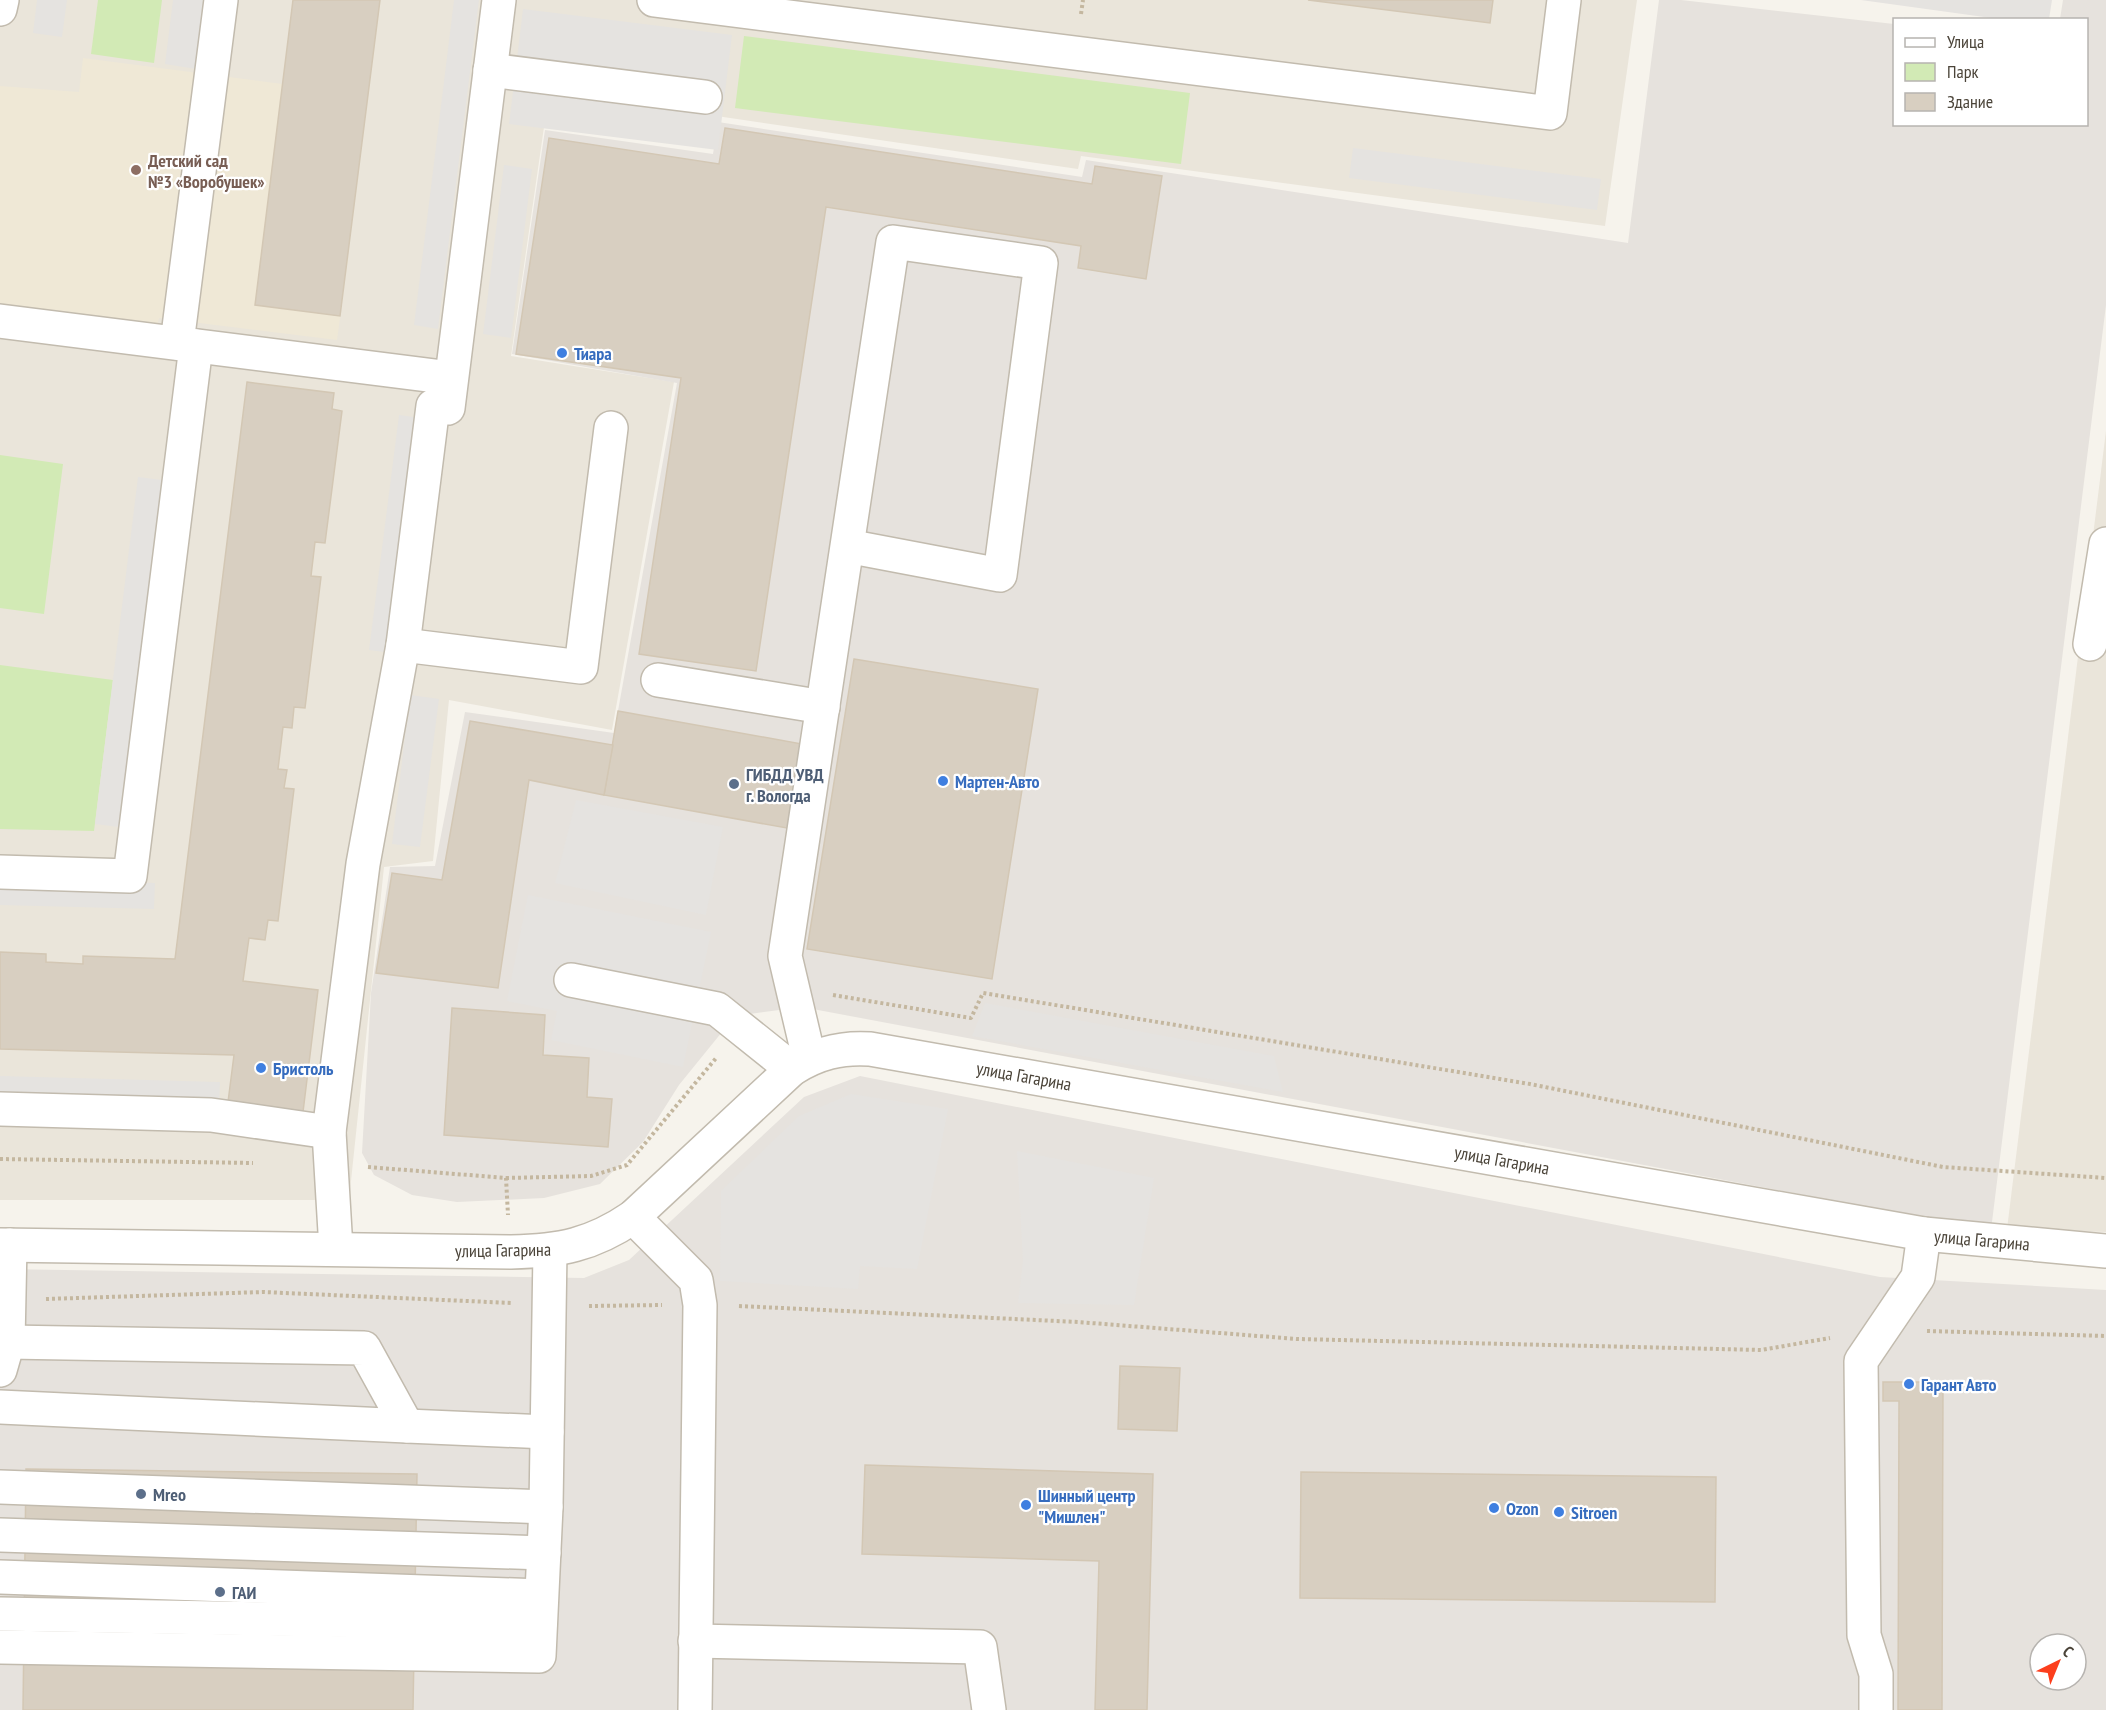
<svg xmlns="http://www.w3.org/2000/svg" width="2106" height="1710" viewBox="0 0 2106 1710" font-family="'PT Sans Narrow',sans-serif">
  <style>
    .residential { fill: #eae5da }
    .industrial { fill: #e6e2dd; fill-rule: evenodd }
    .education { fill: #efe8d6 }
    .green { fill: #d2eab5 }
    .parking { fill: #e5e3e0 }
    .building { fill: #d8cfc1; stroke: #d3c7b4; stroke-width: 1.5 }
    .lines { fill: none; stroke-linecap: round; stroke-linejoin: round }
    .minor-casing { stroke: #c2bbae; stroke-width: 36 }
    .path { stroke: #c4b79f; stroke-width: 4; stroke-dasharray: 3 3; stroke-linecap: butt }
    .minor { stroke: #fff; stroke-width: 33 }
    .education-dot { fill: #8d6e63; stroke: #fff; stroke-width: 2 }
    .shop-dot { fill: #3f7fe0; stroke: #fff; stroke-width: 2 }
    .service-dot { fill: #5c6f8a; stroke: #fff; stroke-width: 2 }
    .labels { text-anchor: middle; dominant-baseline: central; stroke-width: 4.5; stroke-linejoin: round; paint-order: stroke }
    .education-label { font-size: 18px; font-weight: bold; fill: #785e54; stroke: #fff; text-anchor: start }
    .shop-label { font-size: 18px; font-weight: bold; fill: #366cbe; stroke: #fff; text-anchor: start }
    .service-label { font-size: 18px; font-weight: bold; fill: #4e5e75; stroke: #fff; text-anchor: start }
    .street-label { font-size: 18px; fill: #4b4439; stroke: #fff }
  </style>
  <rect width="100%" height="100%" fill="#f6f3ec"/>
  <g class="residential">
    <polygon points="0,0 1637,0 1605,226 1081,156 1078,169 710,115 544,127 511,356 674,382 612,730 449,700 433,861 384,867 349,1200 0,1200"/>
    <polygon points="2106,431 2106,1232 2007,1229"/>
  </g>
  <g class="industrial">
    <polygon points="1659,0 1681,0 1894,24 1894,124 2086,124 2086,20 2060,19 2063,0 2106,0 2106,305 1991,1230 802,1007 735,1016 679,1085 643,1142 600,1184 544,1198 457,1202 412,1195 374,1175 362,1153 371,993 390,867 435,866 465,712 614,733 677,383 512,354 545,130 713,154 718,122 1082,177 1086,160 1628,243"/>
    <path d="M860,1076l1020,201 226,13v420h-2106v-441l584,9 45,-18 175,-163zM2040,1644h36v36h-36z"/>
  </g>
  <polygon class="education" points="83,58 282,84 262,247 348,259 337,340 159,318 157,326 0,306 0,86 79,92"/>
  <g class="green">
    <polygon points="98,0 162,0 154,63 91,54"/>
    <polygon points="744,36 1190,93 1181,164 735,108"/>
    <polygon points="0,455 63,464 44,614 0,608"/>
    <polygon points="0,665 113,680 94,831 0,829"/>
  </g>
  <g class="parking">
    <polygon points="37,0 67,0 62,37 33,33"/>
    <polygon points="173,0 205,0 196,69 165,64"/>
    <polygon points="454,0 479,0 438,329 414,325"/>
    <polygon points="1861,0 2052,0 2049,19 2006,20"/>
    <polygon points="523,9 732,35 718,150 509,124"/>
    <polygon points="1353,148 1601,179 1597,210 1349,178"/>
    <polygon points="504,165 532,169 511,338 483,334"/>
    <polygon points="399,415 421,418 391,653 369,650"/>
    <polygon points="138,477 162,480 119,827 95,824"/>
    <polygon points="410,695 439,699 420,847 392,844"/>
    <polygon points="576,800 723,827 706,915 555,883"/>
    <polygon points="0,878 155,883 154,909 0,905"/>
    <polygon points="528,895 711,932 683,1067 551,1040 557,1011 507,1001"/>
    <polygon points="985,1003 1274,1056 1283,1092 972,1036"/>
    <polygon points="0,1076 220,1082 219,1109 0,1103"/>
    <polygon points="851,1094 948,1109 917,1269 860,1266 858,1289 720,1281 721,1191 799,1116"/>
    <polygon points="1017,1151 1154,1178 1134,1305 1018,1303 1023,1262"/>
  </g>
  <g class="building">
    <polygon points="293,0 380,0 340,316 255,305"/>
    <polygon points="1308,0 1493,0 1490,23"/>
    <polygon points="725,128 1092,184 1095,166 1162,176 1146,279 1078,268 1081,246 826,207 756,671 639,654 681,378 516,354 549,138 719,164"/>
    <polygon points="247,382 334,393 332,409 342,411 325,543 315,542 311,576 321,577 305,708 294,707 292,728 283,727 278,769 287,770 284,788 294,789 278,921 268,920 265,940 249,938 243,981 318,990 303,1112 228,1102 234,1055 0,1049 0,952 46,954 46,962 83,964 83,956 175,959"/>
    <polygon points="854,659 1038,689 992,979 807,949"/>
    <polygon points="618,711 813,746 798,830 604,795"/>
    <polygon points="470,721 613,745 604,795 529,780 498,988 376,973 392,873 442,880"/>
    <polygon points="452,1008 545,1015 543,1055 589,1058 587,1097 612,1099 608,1147 444,1135"/>
    <polygon points="1120,1366 1180,1368 1177,1431 1118,1429"/>
    <polygon points="1883,1382 1943,1382 1942,1710 1898,1710 1899,1401 1883,1401"/>
    <polygon points="865,1465 1153,1474 1147,1710 1095,1710 1099,1561 862,1554"/>
    <polygon points="26,1469 417,1474 413,1710 23,1710"/>
    <polygon points="1301,1472 1716,1477 1715,1602 1300,1598"/>
  </g>
  <g class="lines">
    <defs>
      <g id="minor">
        <polyline points="654,0 1550,113 1564,0"/>
        <polyline points="0,9 2,0"/>
        <polyline points="490,70 705,97"/>
        <polyline points="0,321 451,378"/>
        <polyline points="177,343 221,0"/>
        <polyline points="2090,644 2106,544"/>
        <polyline points="403,645 581,667 611,428"/>
        <polyline points="658,680 823,707"/>
        <polyline points="0,872 130,876 196,346"/>
        <polyline points="571,980 717,1009 792,1069"/>
        <polyline points="809,1058 785,956 893,242 1041,263 1000,575 847,546"/>
        <polyline points="0,1109 211,1115 329,1132"/>
        <polyline points="633,1217 696,1280 700,1305 695,1710"/>
        <path d="M0,1245l511,7c49,-1 81,-7 122,-35l159,-148c25,-16 49,-22 78,-20l1054,185 182,17"/>
        <polyline points="336,1249 329,1132 363,864 403,645 433,406 448,408 499,0"/>
        <polyline points="0,1370 8,1342 10,1245"/>
        <polyline points="0,1407 407,1426 364,1348 8,1342"/>
        <polyline points="407,1426 547,1432"/>
        <polyline points="0,1487 546,1507"/>
        <polyline points="0,1535 544,1553"/>
        <polyline points="0,1577 541,1596"/>
        <polyline points="0,1614 540,1624"/>
        <polyline points="695,1641 980,1647 989,1710"/>
        <polyline points="0,1647 539,1656 546,1507 550,1251"/>
        <polyline points="1876,1710 1876,1674 1864,1635 1861,1361 1918,1277 1924,1234"/>
      </g>
    </defs>
    <use href="#minor" class="minor-casing"/>
    <g class="path">
      <polyline points="1081,14 1083,0"/>
      <polyline points="833,995 971,1018 983,993 1530,1084 1943,1167 2106,1178"/>
      <polyline points="0,1159 253,1163"/>
      <polyline points="368,1167 506,1178 508,1215"/>
      <polyline points="506,1178 591,1176 627,1165 717,1057"/>
      <polyline points="46,1299 263,1292 512,1303"/>
      <polyline points="589,1306 662,1305"/>
      <polyline points="739,1306 1078,1322 1297,1339 1761,1350 1830,1338"/>
      <polyline points="1927,1331 2106,1336"/>
    </g>
    <use href="#minor" class="minor"/>
  </g>
  <circle class="education-dot" cx="136" cy="170" r="6"/>
  <g class="shop-dot">
    <circle cx="562" cy="353" r="6"/>
    <circle cx="943" cy="781" r="6"/>
    <circle cx="261" cy="1068" r="6"/>
    <circle cx="1909" cy="1384" r="6"/>
    <circle cx="1026" cy="1505" r="6"/>
    <circle cx="1494" cy="1508" r="6"/>
    <circle cx="1559" cy="1512" r="6"/>
  </g>
  <g class="service-dot">
    <circle cx="734" cy="784" r="6"/>
    <circle cx="141" cy="1494" r="6"/>
    <circle cx="220" cy="1592" r="6"/>
  </g>
  <g class="labels">
    <g class="education-label">
      <text x="148" y="160">Детский сад<tspan x="148" dy="21">№3 «Воробушек»</tspan></text>
    </g>
    <g class="shop-label">
      <text x="574" y="353">Тиара</text>
      <text x="955" y="781">Мартен-Авто</text>
      <text x="273" y="1068">Бристоль</text>
      <text x="1921" y="1384">Гарант Авто</text>
      <text x="1038" y="1495">Шинный центр<tspan x="1038" dy="21">"Мишлен"</tspan></text>
      <text x="1506" y="1508">Ozon</text>
      <text x="1571" y="1512">Sitroen</text>
    </g>
    <g class="service-label">
      <text x="746" y="774">ГИБДД УВД<tspan x="746" dy="21">г. Вологда</tspan></text>
      <text x="153" y="1494">Mreo</text>
      <text x="232" y="1592">ГАИ</text>
    </g>
    <g class="street-label">
      <text transform="translate(1024 1076) rotate(10)">улица Гагарина</text>
      <text transform="translate(1502 1160) rotate(10)">улица Гагарина</text>
      <text transform="translate(1982 1240) rotate(5)">улица Гагарина</text>
      <text transform="translate(503 1250) rotate(-1)">улица Гагарина</text>
    </g>
  </g>
  <rect x="1893" y="18" width="195" height="108" fill="#ffffff" stroke="#b7b4b0" stroke-width="1.5"/>
  <rect x="1905" y="38" width="30" height="9" fill="#ffffff" stroke="#b7b4b0" stroke-width="1.5"/>
  <text x="1947" y="48" font-size="18" fill="#4b4439">Улица</text>
  <rect x="1905" y="63" width="30" height="18" fill="#d2eab5" stroke="#b7b4b0" stroke-width="1.5"/>
  <text x="1947" y="78" font-size="18" fill="#4b4439">Парк</text>
  <rect x="1905" y="93" width="30" height="18" fill="#d8cfc1" stroke="#b7b4b0" stroke-width="1.5"/>
  <text x="1947" y="108" font-size="18" fill="#4b4439">Здание</text>
  <g transform="translate(2058 1662) rotate(43)"><circle r="28" fill="#ffffff" stroke="#b7b4b0" stroke-width="1.5"/>
  <path d="M0-4.5L10 22L0 15L-10 22Z" fill="#fc3f1d"/>
  <text y="-9" font-size="16" font-weight="bold" text-anchor="middle" fill="#4b4439">С</text>
  </g>
</svg>
